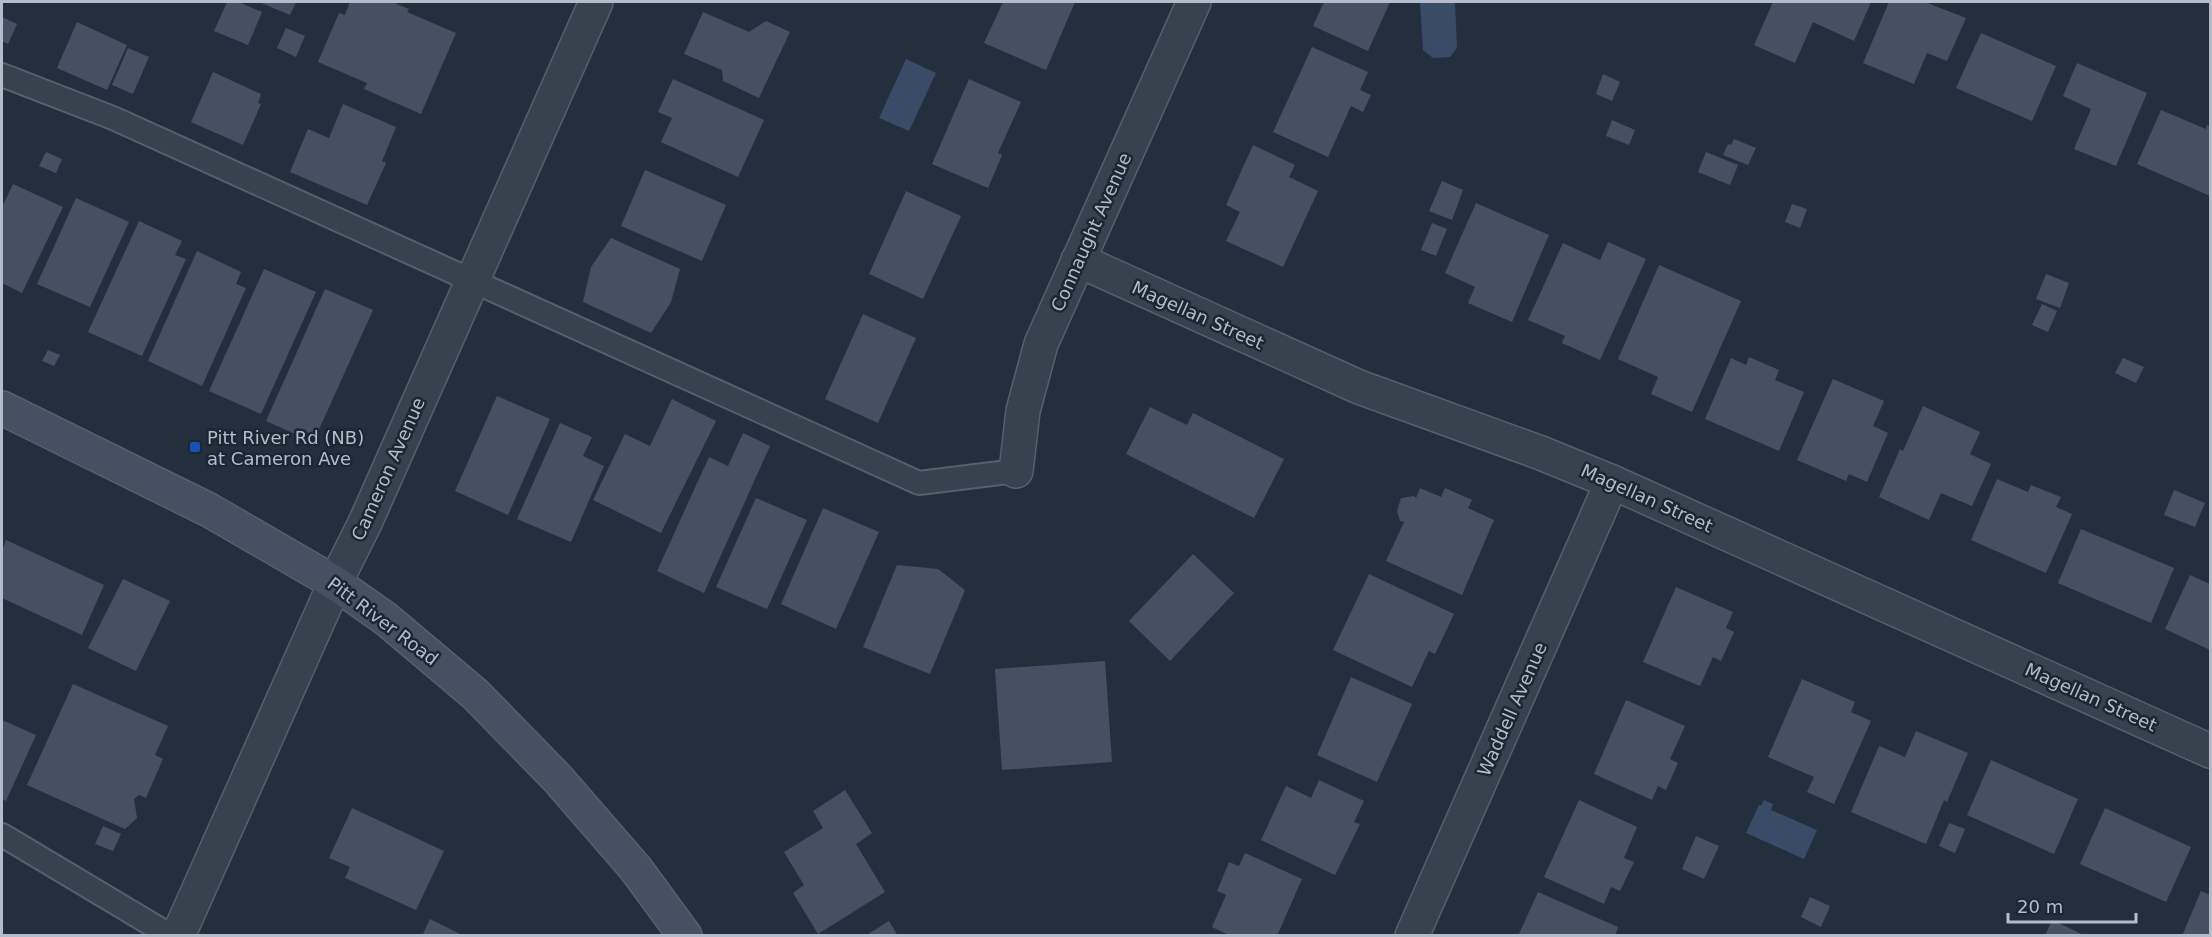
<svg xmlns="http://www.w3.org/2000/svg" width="2212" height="937" viewBox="0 0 2212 937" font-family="'DejaVu Sans',sans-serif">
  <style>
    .water { fill: #394c67 }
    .building { fill: #455162 }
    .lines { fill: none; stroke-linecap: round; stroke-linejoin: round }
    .lane-casing { stroke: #565f6c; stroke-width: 26 }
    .street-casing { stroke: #565f6c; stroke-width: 36 }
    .secondary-casing { stroke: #565f6c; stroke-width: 36 }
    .lane { stroke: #38414e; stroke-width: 22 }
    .street { stroke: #38414e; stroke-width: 33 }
    .secondary { stroke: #465061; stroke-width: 33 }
    .transit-dot { fill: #1a4fb4; stroke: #1d2633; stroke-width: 2 }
    .labels { text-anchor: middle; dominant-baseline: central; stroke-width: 5; stroke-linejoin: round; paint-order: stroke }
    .street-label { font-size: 18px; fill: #b4bcc9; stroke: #1d2633 }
    .poi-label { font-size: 18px; fill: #b4bcc9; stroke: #1d2633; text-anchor: start }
  </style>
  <rect width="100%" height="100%" fill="#242f3e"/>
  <g class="water">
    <polygon points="1420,2 1455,2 1457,48 1450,57 1433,58 1423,50"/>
    <polygon points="906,59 936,73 909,131 879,118"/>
    <polygon points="1764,800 1773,804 1771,810 1817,830 1804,859 1746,833 1759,805 1761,806"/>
  </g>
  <g class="building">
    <polygon points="227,2 238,2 262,12 248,45 214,31"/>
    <polygon points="259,2 296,2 290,15"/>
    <polygon points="350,2 392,2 409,9 407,12 456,33 421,114 364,89 367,83 318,62 339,13 345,15"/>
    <polygon points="1003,2 1075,2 1046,70 984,43"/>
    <polygon points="1324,2 1390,2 1368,51 1313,26"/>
    <polygon points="1773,2 1871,2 1854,41 1813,22 1795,63 1754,45"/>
    <polygon points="1889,2 1925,2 1966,18 1947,61 1927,53 1914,84 1863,63"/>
    <polygon points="703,12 749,32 766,21 790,32 759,98 723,81 722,70 684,54"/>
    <polygon points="2,17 17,24 8,44 2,41"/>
    <polygon points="77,22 127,45 107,90 57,68"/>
    <polygon points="286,28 305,36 296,57 277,48"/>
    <polygon points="1981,33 2056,66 2032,121 1956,88"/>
    <polygon points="1312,47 1368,72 1360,90 1371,95 1363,112 1351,106 1328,157 1273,132"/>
    <polygon points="128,48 149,57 133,94 112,85"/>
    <polygon points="2077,63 2147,93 2116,166 2074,149 2091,109 2063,96"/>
    <polygon points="213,72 261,94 258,103 261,104 243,145 191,122"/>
    <polygon points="1603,74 1620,82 1612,101 1596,94"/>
    <polygon points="673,79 764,120 738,177 661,142 672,118 658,112"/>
    <polygon points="969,79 1021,102 998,153 1002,155 988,188 932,164"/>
    <polygon points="343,104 396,127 382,161 386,163 367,205 290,172 308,129 329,138"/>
    <polygon points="2161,110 2206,129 2207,125 2210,127 2210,196 2137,164"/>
    <polygon points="1612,120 1635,130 1629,145 1606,136"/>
    <polygon points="1734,139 1756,148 1748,165 1723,155 1728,144 1731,145"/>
    <polygon points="1253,145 1295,165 1289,177 1318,191 1283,267 1226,241 1240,212 1226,205"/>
    <polygon points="46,152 62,159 56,173 39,166"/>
    <polygon points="1706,152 1738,165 1730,185 1698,172"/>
    <polygon points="645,170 726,205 702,261 621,226"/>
    <polygon points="1442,181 1463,190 1452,220 1429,211"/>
    <polygon points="13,184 63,207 22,293 2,283 2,207"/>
    <polygon points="906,191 961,216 923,299 869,274"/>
    <polygon points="76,198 129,222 90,307 37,284"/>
    <polygon points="1476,203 1549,235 1512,322 1468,303 1475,287 1445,273"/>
    <polygon points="1792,204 1807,209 1800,228 1785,222"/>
    <polygon points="139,221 182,241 175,255 186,259 142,356 88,332"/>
    <polygon points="1432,223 1447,229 1436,256 1421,250"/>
    <polygon points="611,238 680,269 671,302 651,333 583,302 591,267"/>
    <polygon points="1608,242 1646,259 1600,360 1562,343 1565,336 1528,320 1563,243 1600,260"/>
    <polygon points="197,251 241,272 236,284 246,288 202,386 148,361"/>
    <polygon points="1659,265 1741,301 1692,412 1651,394 1658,377 1618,359"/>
    <polygon points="264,269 316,292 261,414 209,391"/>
    <polygon points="2046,274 2069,283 2060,308 2036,299"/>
    <polygon points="325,289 373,310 316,436 297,428 295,434 266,421"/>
    <polygon points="2042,304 2057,311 2048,332 2032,325"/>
    <polygon points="863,314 916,338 878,423 825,399"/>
    <polygon points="48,350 60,355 54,366 42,361"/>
    <polygon points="1749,357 1779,370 1775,380 1804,392 1779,451 1705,419 1731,358 1746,365"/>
    <polygon points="2123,358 2144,367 2136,383 2115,373"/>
    <polygon points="1833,379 1884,401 1873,426 1888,433 1867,482 1849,474 1846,481 1797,460"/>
    <polygon points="497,396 550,419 508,515 455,491"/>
    <polygon points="672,399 716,421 661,533 593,500 625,434 650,446"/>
    <polygon points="1923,406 1980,432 1970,454 1991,464 1972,506 1941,493 1929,520 1879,497 1900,449 1903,451"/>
    <polygon points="1150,407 1187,425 1193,413 1284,459 1254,518 1126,454"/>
    <polygon points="560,423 592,437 583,456 604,466 571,542 517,519"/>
    <polygon points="743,433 770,446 704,593 657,571 709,457 728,466"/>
    <polygon points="1997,479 2028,492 2031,485 2061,497 2056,507 2072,514 2046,573 1971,540"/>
    <polygon points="1420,488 1441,497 1445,488 1472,500 1468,508 1494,520 1462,595 1386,561 1404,522 1400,521 1397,511 1401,498 1414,496 1416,498"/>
    <polygon points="2174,490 2205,503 2195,527 2164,515"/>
    <polygon points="756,498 807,520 767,609 716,587"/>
    <polygon points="823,508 879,532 836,629 781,604"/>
    <polygon points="2081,529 2174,568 2151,623 2058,583"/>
    <polygon points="6,540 104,585 82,635 2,598 2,551"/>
    <polygon points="1193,554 1234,593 1170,661 1129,621"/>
    <polygon points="897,565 938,569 965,590 930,674 863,647"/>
    <polygon points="1369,574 1454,614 1435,654 1429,651 1412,687 1333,650"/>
    <polygon points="2190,575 2210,584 2210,650 2165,629"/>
    <polygon points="123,579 170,601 136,671 88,648"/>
    <polygon points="1676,587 1733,612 1726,628 1734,632 1721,661 1713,657 1700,686 1643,662"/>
    <polygon points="1105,661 1112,762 1002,770 995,669"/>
    <polygon points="1351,677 1412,704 1377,782 1317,755"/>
    <polygon points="1802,679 1855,702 1851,712 1871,721 1834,804 1807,792 1814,777 1768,757"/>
    <polygon points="73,684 168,726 155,755 163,759 146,798 139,795 134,799 137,818 125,829 27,785"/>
    <polygon points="1626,700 1685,726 1670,759 1678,763 1666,790 1658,786 1652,800 1594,774"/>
    <polygon points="2,720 36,735 6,801 2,799"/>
    <polygon points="1916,731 1968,753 1947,802 1944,800 1926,844 1851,812 1879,746 1905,757"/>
    <polygon points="1991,760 2078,799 2054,854 1967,815"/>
    <polygon points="1319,780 1364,801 1354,822 1360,824 1335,875 1261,840 1286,786 1311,798"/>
    <polygon points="845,790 872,833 856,844 885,892 818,934 793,893 804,885 784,852 823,828 813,811"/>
    <polygon points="1579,800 1637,827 1624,858 1634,862 1620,891 1611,887 1604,904 1544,877"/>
    <polygon points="352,808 444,851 416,910 345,878 350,867 329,858"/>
    <polygon points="2105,808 2191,847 2166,902 2080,864"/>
    <polygon points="1949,823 1965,829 1955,853 1939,846"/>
    <polygon points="103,826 121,834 113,851 95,844"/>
    <polygon points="1696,836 1719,846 1704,879 1682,869"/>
    <polygon points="1245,853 1302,879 1277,936 1231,936 1212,927 1226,895 1217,891 1229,862 1239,866"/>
    <polygon points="2201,891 2210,895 2210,936 2182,936"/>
    <polygon points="1538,892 1618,927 1615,936 1518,936"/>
    <polygon points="1810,897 1830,906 1821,927 1801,917"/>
    <polygon points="430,919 464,936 422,936"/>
    <polygon points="2052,920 2086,936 2045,936"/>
    <polygon points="889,921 898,936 865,936"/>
  </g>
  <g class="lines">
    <defs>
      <g id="lane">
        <polyline points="2,75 113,118 919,483 1016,471"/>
        <polyline points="2,835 171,936"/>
      </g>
      <g id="street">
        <polyline points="1078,260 1359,387 1541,453 1612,482 2210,751"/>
        <polyline points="1016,471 1023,411 1041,344 1194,2"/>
        <polyline points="178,936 335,583 365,523 596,2"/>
        <polyline points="1412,936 1612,482"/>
      </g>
      <polyline id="secondary" points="2,408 209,510 335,583 386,619 475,694 558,779 636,869 685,936"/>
    </defs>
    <use href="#lane" class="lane-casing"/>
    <use href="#street" class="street-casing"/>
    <use href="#secondary" class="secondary-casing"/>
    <use href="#lane" class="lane"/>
    <use href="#street" class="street"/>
    <use href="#secondary" class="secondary"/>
  </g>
  <rect class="transit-dot" x="189" y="441" width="12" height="12" rx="3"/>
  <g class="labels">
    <g class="street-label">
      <text transform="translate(1091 232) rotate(-66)">Connaught Avenue</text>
      <text transform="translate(1198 315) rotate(24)">Magellan Street</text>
      <text transform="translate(388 469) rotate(-66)">Cameron Avenue</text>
      <text transform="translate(1647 498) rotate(24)">Magellan Street</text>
      <text transform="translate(383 621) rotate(37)">Pitt River Road</text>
      <text transform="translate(2091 697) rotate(24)">Magellan Street</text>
      <text transform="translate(1512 709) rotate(-66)">Waddell Avenue</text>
    </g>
    <g class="poi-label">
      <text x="207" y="437">Pitt River Rd (NB)<tspan x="207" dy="21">at Cameron Ave</tspan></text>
    </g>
  </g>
  <rect width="2212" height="937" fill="none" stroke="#b4bcc9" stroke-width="6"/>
  <path d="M2008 913v9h128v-9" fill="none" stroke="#b4bcc9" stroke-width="3"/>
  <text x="2017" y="913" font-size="18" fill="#b4bcc9" stroke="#1d2633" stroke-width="4.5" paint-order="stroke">20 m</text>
</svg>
